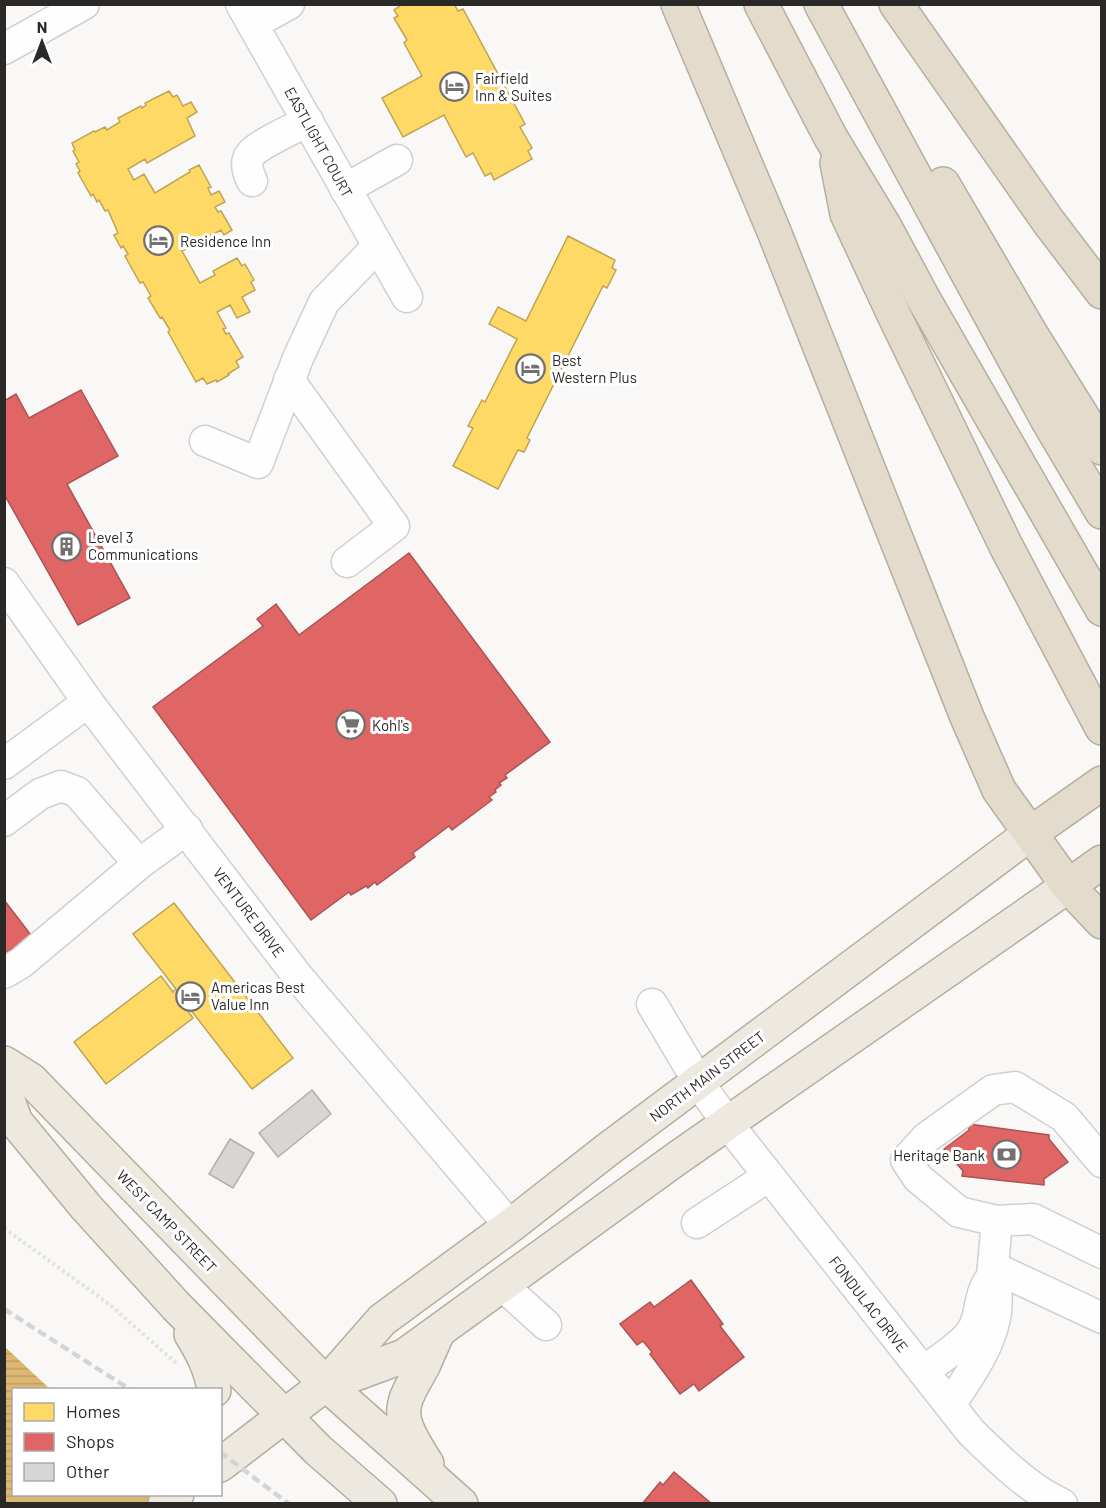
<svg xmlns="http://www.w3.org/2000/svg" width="1106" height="1508" viewBox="0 0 1106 1508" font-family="Barlow,sans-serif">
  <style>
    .water { fill: url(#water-rules) }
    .homes { fill: #ffd966; stroke: #bfa453; stroke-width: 1.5 }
    .shops { fill: #e06666; stroke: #a95453; stroke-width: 1.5 }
    .building { fill: #d7d6d4; stroke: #b1b0ae; stroke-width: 1.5 }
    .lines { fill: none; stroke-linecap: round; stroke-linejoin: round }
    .minor-casing { stroke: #d1d0ce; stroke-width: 33 }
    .major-casing { stroke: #b6ae9d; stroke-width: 36 }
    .highway-casing { stroke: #b6ae9d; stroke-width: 36 }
    .path { stroke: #e3e3e2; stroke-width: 4; stroke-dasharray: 3 3; stroke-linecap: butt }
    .minor { stroke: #fefefe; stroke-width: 30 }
    .major { stroke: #ede9e0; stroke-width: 33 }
    .highway { stroke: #e3dbcc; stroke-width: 33 }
    .rail { stroke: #d5d4d4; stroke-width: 4.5; stroke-dasharray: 9 4.5; stroke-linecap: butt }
    .labels { text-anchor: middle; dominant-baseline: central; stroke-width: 6; stroke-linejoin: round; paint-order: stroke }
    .poi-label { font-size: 15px; fill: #2a2927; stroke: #fff; text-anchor: start }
    .street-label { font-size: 15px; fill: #2a2927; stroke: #fff }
  </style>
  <defs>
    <pattern id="water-rules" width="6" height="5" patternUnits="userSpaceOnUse" patternTransform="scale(1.5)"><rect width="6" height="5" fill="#ddb771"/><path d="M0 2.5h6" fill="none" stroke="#be9d62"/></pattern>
  </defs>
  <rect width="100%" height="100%" fill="#faf8f6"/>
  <polygon class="water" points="4,1346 50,1389 14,1390 14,1494 155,1495 164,1503 5,1503"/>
  <g class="homes">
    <polygon points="403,4 454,4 458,11 463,9 525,124 520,127 532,148 528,151 532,159 494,180 491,173 485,176 473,153 466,157 444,115 403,137 382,98 422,76 404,43 407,40 394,18 398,16 394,10"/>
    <polygon points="169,91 173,97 177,95 183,106 191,102 197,112 187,118 195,136 147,163 145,159 128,169 134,180 144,174 155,193 190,172 189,170 199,165 211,187 208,188 211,195 219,191 225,202 215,207 218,212 221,211 232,230 224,235 221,230 182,251 200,283 215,275 213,271 237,258 242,266 245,264 254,280 251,282 255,290 242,297 250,312 237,318 230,305 217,312 226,328 223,329 226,334 229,333 243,357 236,361 239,367 228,374 229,375 217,382 216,380 207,384 203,378 196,382 168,332 170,330 162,317 160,318 148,298 151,296 143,282 140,283 125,256 128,254 123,246 121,248 114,235 118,233 108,210 105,211 99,200 97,202 93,194 91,196 78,173 80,171 76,164 79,162 73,151 75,150 72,143 94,131 95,132 105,127 107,130 120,122 118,118 141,106 142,108 146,105 145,103"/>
    <polygon points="568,236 615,260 612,268 616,270 607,288 603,286 527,438 530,440 524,452 518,450 498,489 453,466 473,428 468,426 482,400 485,402 517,339 489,324 498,307 526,321"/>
    <polygon points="174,903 293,1058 252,1089 183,1000 181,1002 193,1018 106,1084 74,1042 161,976 173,992 176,989 133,934"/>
  </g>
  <g class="shops">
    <polygon points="81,390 118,456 67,484 130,598 78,625 4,494 4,401 16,394 29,418"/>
    <polygon points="409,553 550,742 505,775 507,778 499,783 501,785 495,790 496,792 489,797 492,800 452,830 449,826 413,853 415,857 377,885 375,882 368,888 366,886 351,895 349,892 311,920 153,707 263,626 257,619 276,604 299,635"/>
    <polygon points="4,900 31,935 4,955"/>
    <polygon points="969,1124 1049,1135 1049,1139 1068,1162 1044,1179 1044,1185 962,1176 963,1171 944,1149 969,1130"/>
    <polygon points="691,1280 723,1324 720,1326 744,1357 699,1391 694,1384 680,1394 650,1354 652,1352 643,1341 637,1345 620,1324 650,1302 654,1307"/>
    <polygon points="674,1472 712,1504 642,1504 660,1482 663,1485"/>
  </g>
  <g class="building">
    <polygon points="312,1090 331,1114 278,1157 259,1133"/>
    <polygon points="230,1139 254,1153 233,1188 209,1174"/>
  </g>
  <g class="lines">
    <defs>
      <g id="minor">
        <polyline points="241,4 407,297"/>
        <polyline points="253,24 289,4"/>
        <polyline points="4,49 84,4"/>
        <path d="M252,181c-4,-8 -8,-19 -1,-27 8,-10 44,-26 57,-33"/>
        <polyline points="345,189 397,160"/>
        <polyline points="289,380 394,526 347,562"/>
        <polyline points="205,441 258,463 298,358 324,302 378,246"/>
        <polyline points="4,583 88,702 299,978 510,1226"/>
        <polyline points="4,764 88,702"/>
        <polyline points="4,821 40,794 61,786 77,792 139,864"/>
        <polyline points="4,973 21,963 139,864 187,829"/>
        <path d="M652,1004l47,79 29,41 243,308c27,26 56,56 91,72"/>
        <polyline points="997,1221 959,1212 918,1178 906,1160 926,1138 993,1090 1015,1087 1064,1117 1102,1162"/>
        <polyline points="697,1223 769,1176"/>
        <polyline points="993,1267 1102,1318"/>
        <polyline points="992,1277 997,1221 1033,1219 1102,1253"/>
        <polyline points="503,1286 546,1325"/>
        <path d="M923,1371c14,-10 41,-26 50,-42 9,-16 5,-37 19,-52 18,44 -19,93 -42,128"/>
      </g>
      <g id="major">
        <polyline points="4,1063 31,1080 326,1384 461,1504"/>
        <polyline points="4,1090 16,1122 86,1207 176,1306 318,1450 380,1504"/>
        <path d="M191,1334c11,18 20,35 23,56"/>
        <polyline points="328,1384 404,1356 676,1159 1068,886"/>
        <path d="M427,1464c-8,-13 -18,-27 -22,-42 -6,-21 10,-40 19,-58 4,-10 9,-20 13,-30"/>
        <polyline points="220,1465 326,1384 382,1320 510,1226 607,1150 1031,833"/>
        <polyline points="165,1504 177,1494"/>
      </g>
      <g id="highway">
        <polyline points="678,4 773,229 967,717 999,790 1068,886 1102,922"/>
        <polyline points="761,4 831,138 885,227 923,298 1102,609"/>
        <polyline points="821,4 1047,419 1102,512"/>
        <polyline points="896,4 1048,221 1102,292"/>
        <polyline points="837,163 847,214 894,315 1006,546 1102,728"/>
        <polyline points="943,184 1031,334 1102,448"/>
        <polyline points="1031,833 1102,783"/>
        <polyline points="1068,886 1102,862"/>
      </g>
    </defs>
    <use href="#minor" class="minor-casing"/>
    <use href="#major" class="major-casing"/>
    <use href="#highway" class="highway-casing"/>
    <polyline class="path" points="4,1228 109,1304 176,1363"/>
    <use href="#minor" class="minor"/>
    <use href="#major" class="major"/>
    <use href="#highway" class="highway"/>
    <g class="rail">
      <polyline points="4,1309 131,1390"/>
      <polyline points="220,1452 289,1504"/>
    </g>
  </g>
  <defs>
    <symbol id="hotel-ring" viewBox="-11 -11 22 22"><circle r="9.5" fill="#fff" stroke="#73716f" stroke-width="1.5"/><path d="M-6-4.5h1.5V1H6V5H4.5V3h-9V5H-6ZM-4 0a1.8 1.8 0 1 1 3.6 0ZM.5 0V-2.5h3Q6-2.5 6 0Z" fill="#73716f"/></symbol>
    <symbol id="building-ring" viewBox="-11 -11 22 22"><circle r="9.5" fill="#fff" stroke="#73716f" stroke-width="1.5"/><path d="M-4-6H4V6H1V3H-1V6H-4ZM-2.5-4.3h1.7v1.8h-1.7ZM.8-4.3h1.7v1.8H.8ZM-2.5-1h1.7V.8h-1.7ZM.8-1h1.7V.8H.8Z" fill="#73716f"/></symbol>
    <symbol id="supermarket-ring" viewBox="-11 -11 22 22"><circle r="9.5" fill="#fff" stroke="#73716f" stroke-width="1.5"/><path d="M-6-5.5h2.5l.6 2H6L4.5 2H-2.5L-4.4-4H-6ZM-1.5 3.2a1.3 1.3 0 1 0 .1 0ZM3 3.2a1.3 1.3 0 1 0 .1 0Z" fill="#73716f"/></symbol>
    <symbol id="bank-ring" viewBox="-11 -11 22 22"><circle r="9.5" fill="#fff" stroke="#73716f" stroke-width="1.5"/><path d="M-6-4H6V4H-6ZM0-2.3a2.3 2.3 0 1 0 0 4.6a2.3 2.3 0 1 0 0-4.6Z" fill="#73716f"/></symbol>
  </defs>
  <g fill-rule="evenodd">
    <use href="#hotel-ring" x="438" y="70" width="33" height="33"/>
    <use href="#hotel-ring" x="142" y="224" width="33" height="33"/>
    <use href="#hotel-ring" x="514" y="352" width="33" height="33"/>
    <use href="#building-ring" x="50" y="530" width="33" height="33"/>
    <use href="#supermarket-ring" x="334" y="708" width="33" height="33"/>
    <use href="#hotel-ring" x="174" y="980" width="33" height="33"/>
    <use href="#bank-ring" x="990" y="1138" width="33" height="33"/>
  </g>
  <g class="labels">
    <g class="poi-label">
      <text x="475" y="78">Fairfield<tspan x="475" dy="17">Inn &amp; Suites</tspan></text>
      <text x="180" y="241">Residence Inn</text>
      <text x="552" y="360">Best<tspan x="552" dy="17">Western Plus</tspan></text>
      <text x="88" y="537">Level 3<tspan x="88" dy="17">Communications</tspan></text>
      <text x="372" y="725">Kohl's</text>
      <text x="211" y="987">Americas Best<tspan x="211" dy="17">Value Inn</tspan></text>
      <text x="985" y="1155" text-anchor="end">Heritage Bank</text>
    </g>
    <g class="street-label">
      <text transform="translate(319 142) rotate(61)">EASTLIGHT COURT</text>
      <text transform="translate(249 912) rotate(53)">VENTURE DRIVE</text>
      <text transform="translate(707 1076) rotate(-37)">NORTH MAIN STREET</text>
      <text transform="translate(167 1221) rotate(46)">WEST CAMP STREET</text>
      <text transform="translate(869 1304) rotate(52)">FONDULAC DRIVE</text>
    </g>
  </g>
  <rect width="1106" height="1508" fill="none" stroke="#2a2927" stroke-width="12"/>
  <rect x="12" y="1388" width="210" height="108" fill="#ffffff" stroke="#aaa9a9" stroke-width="1.5"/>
  <rect x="24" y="1403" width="30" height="18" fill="#ffd966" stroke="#aaa9a9" stroke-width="1.5"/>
  <text x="66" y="1418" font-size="18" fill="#2a2927">Homes</text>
  <rect x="24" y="1433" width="30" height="18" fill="#e06666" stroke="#aaa9a9" stroke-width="1.5"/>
  <text x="66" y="1448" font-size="18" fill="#2a2927">Shops</text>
  <rect x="24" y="1463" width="30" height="18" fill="#d7d6d4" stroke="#aaa9a9" stroke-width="1.5"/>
  <text x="66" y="1478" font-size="18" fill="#2a2927">Other</text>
  <g transform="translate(42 42)" stroke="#ffffff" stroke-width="4.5" paint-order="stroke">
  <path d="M0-4.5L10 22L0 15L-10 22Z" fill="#2a2927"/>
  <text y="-9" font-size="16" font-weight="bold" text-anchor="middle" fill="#2a2927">N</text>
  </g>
</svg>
